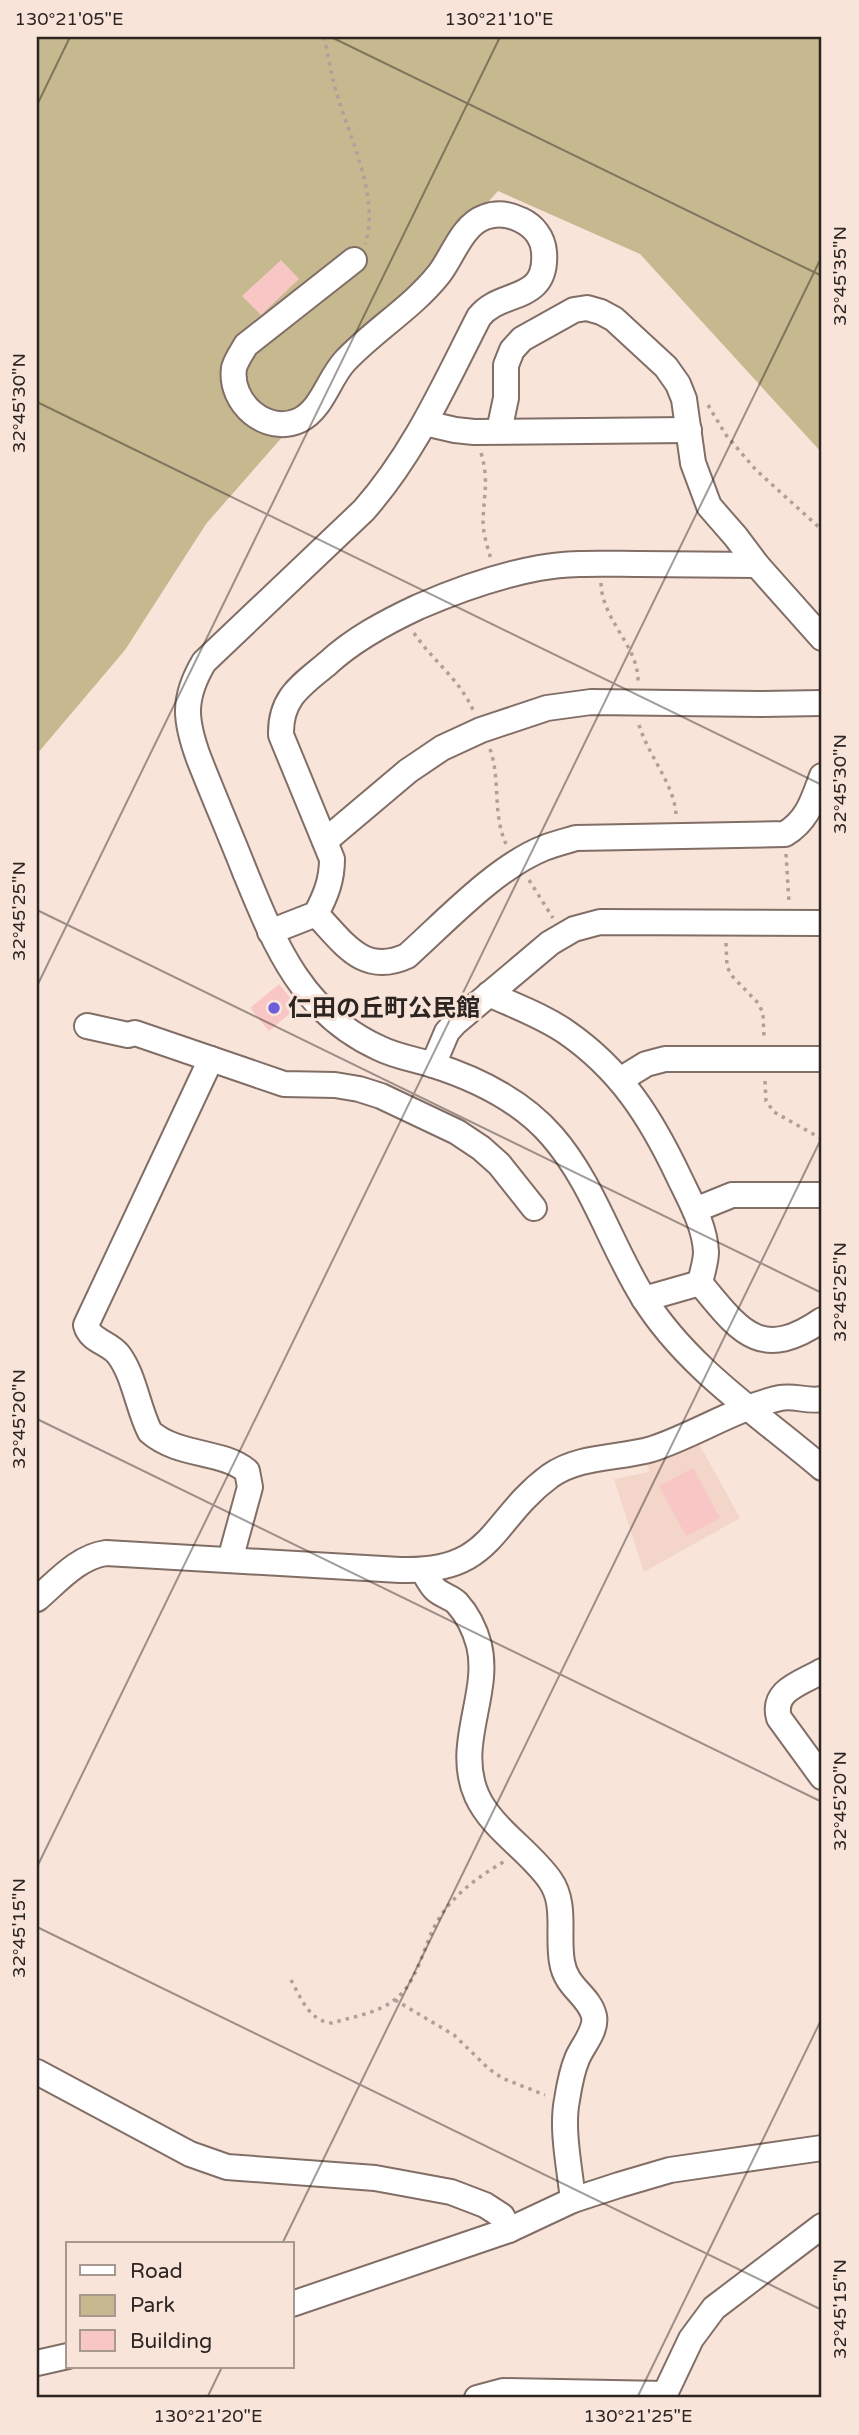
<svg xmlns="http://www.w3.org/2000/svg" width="859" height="2435" viewBox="0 0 859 2435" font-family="'Varela Round','Noto Sans JP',sans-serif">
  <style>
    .built { fill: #f3d5ca }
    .green { fill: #c6b98f }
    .building { fill: #f8c7c5 }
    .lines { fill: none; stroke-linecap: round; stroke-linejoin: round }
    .minor-casing { stroke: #816e66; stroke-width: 28 }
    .path { stroke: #b0a099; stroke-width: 3.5; stroke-dasharray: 3.5 5; stroke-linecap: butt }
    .minor { stroke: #fff; stroke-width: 24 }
    .ticks { fill: none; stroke: #2d2522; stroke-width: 2; stroke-opacity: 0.45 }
    .poi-dot { fill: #705ed8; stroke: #f9e4da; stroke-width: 2.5 }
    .labels { text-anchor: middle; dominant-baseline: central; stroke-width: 6; stroke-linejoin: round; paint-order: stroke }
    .poi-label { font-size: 24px; font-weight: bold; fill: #2d2522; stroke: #f9e4da; text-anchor: start }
    .neatline { fill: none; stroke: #2d2522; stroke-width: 2.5 }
    .ticks-label { font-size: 18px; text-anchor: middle; fill: #2d2522 }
  </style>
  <rect width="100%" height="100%" fill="#f9e4da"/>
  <polygon class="built" points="699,1444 740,1518 644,1572 614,1479 649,1472 648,1463"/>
  <polygon class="green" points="37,37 822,37 822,453 640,254 498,191 206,524 125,650 37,754"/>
  <g class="building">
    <polygon points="281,260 299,279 261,315 242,296"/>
    <polygon points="279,984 298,1007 269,1031 250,1008"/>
    <polygon points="693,1468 720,1518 686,1536 659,1486"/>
  </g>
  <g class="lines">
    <defs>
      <g id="minor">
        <path d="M354,260l-108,85c-4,7 -10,15 -12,23 -5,35 33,68 66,52 22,-11 29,-42 45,-59 29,-31 67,-53 94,-87 14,-18 23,-49 46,-57 13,-5 24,-3 36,3 13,6 22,18 23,32 4,52 -44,37 -65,65 -35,68 -64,135 -115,193l-160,152c-22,37 -19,59 -5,97 15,38 31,75 46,113 30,73 57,141 134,176 16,8 34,11 51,16 45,14 90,35 122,72 41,47 58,108 91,161 44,71 117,118 179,171"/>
        <polyline points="425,423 455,430 474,432 689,430"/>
        <polyline points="499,431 506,398 506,365 512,350 522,339 574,310 587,308 601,312 614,319 666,367 678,384 684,399 693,463 709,506 736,537 757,565 822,638"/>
        <polyline points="325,841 408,771 442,748 481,730 547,708 591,702 760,704 822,703"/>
        <path d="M316,914c28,29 47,62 91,42 39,-35 89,-89 137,-108 10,-4 22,-7 32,-10l209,-4c23,-14 28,-34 37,-58"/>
        <path d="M270,932l46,-18c10,-19 16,-34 16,-55l-51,-124c-1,-38 21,-50 47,-72 26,-24 58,-41 90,-56 39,-17 78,-31 121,-39 33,-6 68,-4 101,-4 39,0 78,1 117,1"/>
        <path d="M489,994c26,12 54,22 77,38 55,38 85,86 113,145 11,23 26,49 27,75 0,10 -4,21 -6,31l-56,16"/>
        <polyline points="87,1026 128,1035 135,1033 284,1084 335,1085 359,1089 381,1096 457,1132 481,1148 499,1164 534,1208"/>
        <path d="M211,1059l-125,266c4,16 22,17 32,29 16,20 20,55 32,78 29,25 72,18 97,39l3,16 -20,73"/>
        <polyline points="433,1065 447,1032 455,1023 550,943 574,929 600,922 822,923"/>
        <polyline points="620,1080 646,1064 665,1059 822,1059"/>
        <polyline points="695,1210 732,1195 822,1195"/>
        <path d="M700,1283c39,47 60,80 122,37"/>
        <path d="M423,1571c4,6 7,13 12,18 6,6 16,8 22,14 10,11 18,27 22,42 12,49 -25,100 -2,151 15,33 52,54 73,84 17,24 7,55 12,82 4,26 27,33 32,54 3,15 -12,30 -17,43 -5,12 -8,28 -10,41 -6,29 3,70 6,100"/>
        <path d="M37,1599c21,-18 41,-42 69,-46l294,17c95,3 89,-49 150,-94 30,-21 68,-17 102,-27 43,-14 83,-41 128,-51 14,-3 28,4 42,1"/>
        <path d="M822,1671c-20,12 -51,19 -43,47l43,59"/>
        <polyline points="37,2072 190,2154 227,2167 375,2178 451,2192 485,2205 502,2216 509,2230"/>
        <polyline points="292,2304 509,2230 573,2200 619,2185 670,2170 822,2148"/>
        <polyline points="37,2363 68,2356"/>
        <polyline points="477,2398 503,2391 665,2394"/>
        <polyline points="663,2398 691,2339 714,2308 822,2226"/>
      </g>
    </defs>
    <use href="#minor" class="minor-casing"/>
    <g class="path">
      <path d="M324,37c5,21 8,43 15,64 13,41 41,100 26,143"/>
      <polyline points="708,405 726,435 756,470 822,530"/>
      <path d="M481,453c8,26 3,41 2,67 0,13 4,26 8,39"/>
      <path d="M601,583c1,38 38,63 37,99"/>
      <path d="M414,633c18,27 46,47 59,77"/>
      <path d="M639,725c9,30 35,59 37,89"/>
      <path d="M490,749c11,31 2,64 16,95"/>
      <polyline points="786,854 789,902"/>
      <polyline points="529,880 553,918"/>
      <polyline points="726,943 727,967 733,977 758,1003 763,1013 764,1038"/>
      <polyline points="765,1081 766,1101 774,1112 822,1139"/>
      <path d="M291,1980c10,18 18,41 41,43 20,-6 45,-10 61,-22 27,-19 30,-59 47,-84 15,-24 41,-42 65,-56"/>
      <polyline points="395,2000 454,2035 489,2069 502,2078 545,2095"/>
    </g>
    <use href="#minor" class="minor"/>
  </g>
  <path class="ticks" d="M331,37l491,239M37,105l33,-68M37,402l785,383M37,910l785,383M37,986l463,-949M37,1419l785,383M37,1867l785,-1611M37,1927l785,383M282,2244l540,-1107M207,2398l15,-31M637,2398l185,-380"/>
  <circle class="poi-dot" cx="274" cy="1008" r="7"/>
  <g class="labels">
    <g class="poi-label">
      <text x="288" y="1008">仁田の丘町公民館</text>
    </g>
  </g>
  <rect width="859" height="2435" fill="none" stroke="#f9e4da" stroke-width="77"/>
  <rect x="66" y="2242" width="228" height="126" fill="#f9e4da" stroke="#a79890" stroke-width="2"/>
  <rect x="80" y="2265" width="35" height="10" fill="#ffffff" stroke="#a79890" stroke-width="2"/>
  <text x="130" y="2278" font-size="21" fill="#2d2522">Road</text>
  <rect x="80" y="2295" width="35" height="21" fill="#c6b98f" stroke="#a79890" stroke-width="2"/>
  <text x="130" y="2312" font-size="21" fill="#2d2522">Park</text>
  <rect x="80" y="2330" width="35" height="21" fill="#f8c7c5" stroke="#a79890" stroke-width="2"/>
  <text x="130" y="2348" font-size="21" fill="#2d2522">Building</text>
  <rect x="38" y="38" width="782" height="2358" class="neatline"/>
  <g class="ticks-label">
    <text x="69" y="25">130°21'05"E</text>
    <text x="499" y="25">130°21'10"E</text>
    <text transform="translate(840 276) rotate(-90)" y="6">32°45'35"N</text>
    <text transform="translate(19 403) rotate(-90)" y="6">32°45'30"N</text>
    <text transform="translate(840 784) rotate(-90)" y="6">32°45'30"N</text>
    <text transform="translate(19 911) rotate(-90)" y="6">32°45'25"N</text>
    <text transform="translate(840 1292) rotate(-90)" y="6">32°45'25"N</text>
    <text transform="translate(19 1419) rotate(-90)" y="6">32°45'20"N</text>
    <text transform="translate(840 1801) rotate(-90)" y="6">32°45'20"N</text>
    <text transform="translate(19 1928) rotate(-90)" y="6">32°45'15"N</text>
    <text transform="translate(840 2309) rotate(-90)" y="6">32°45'15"N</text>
    <text x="208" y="2422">130°21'20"E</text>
    <text x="638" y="2422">130°21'25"E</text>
  </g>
</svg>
